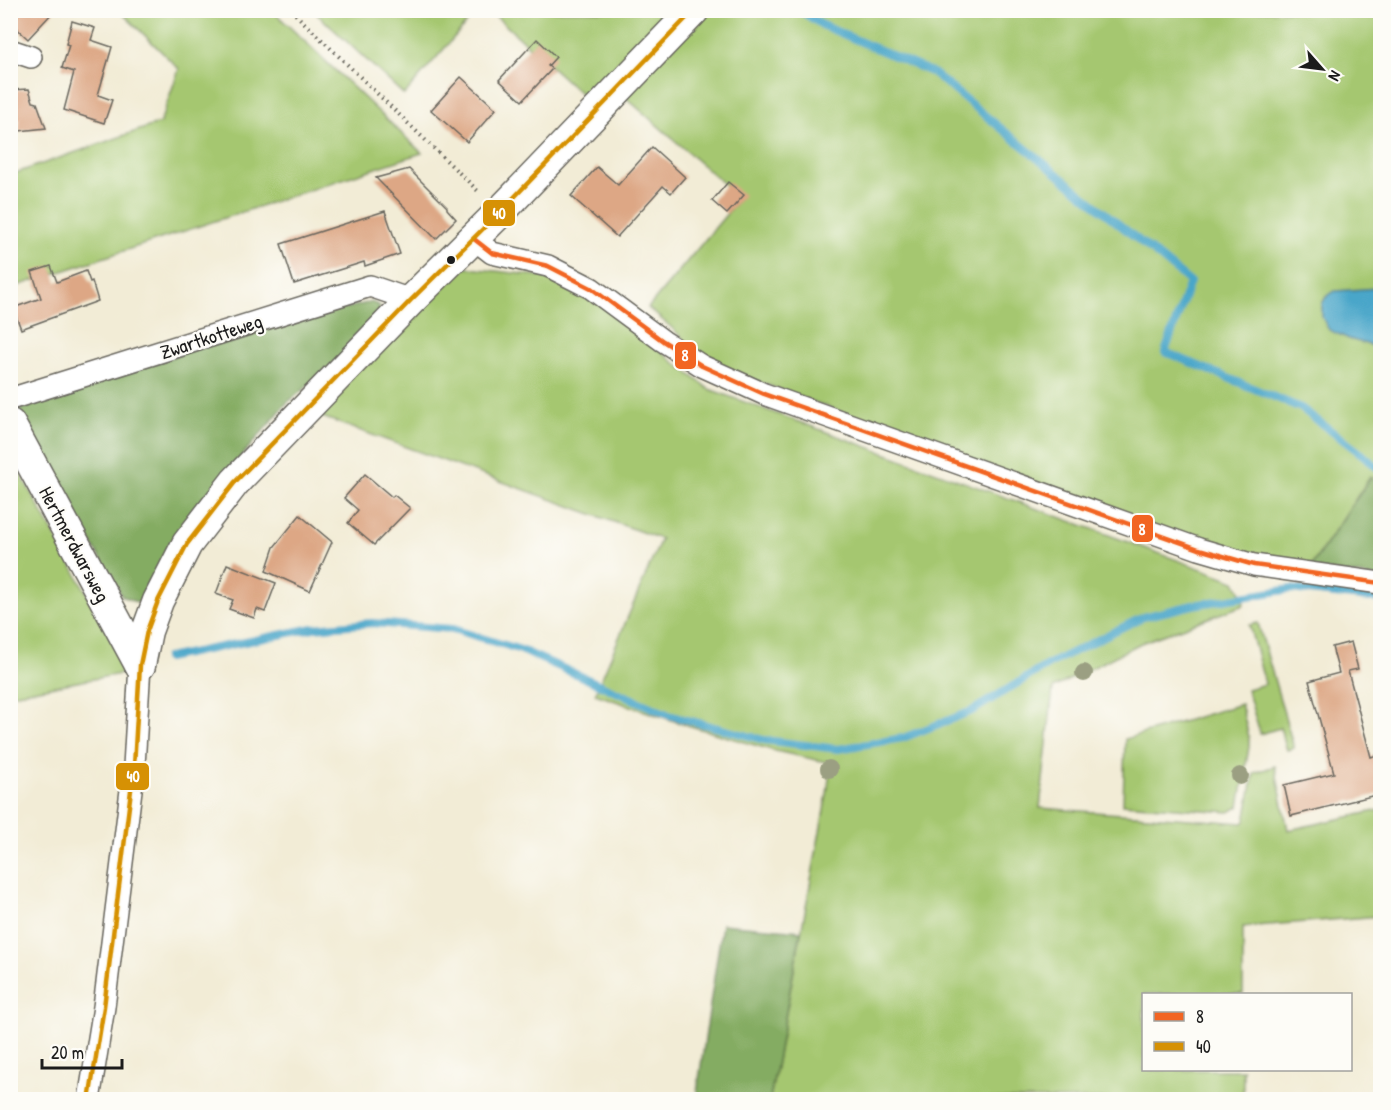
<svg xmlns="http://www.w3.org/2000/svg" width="1391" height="1110" viewBox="0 0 1391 1110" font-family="'Patrick Hand',sans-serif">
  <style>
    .green { fill: #a5c770; stroke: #607246; stroke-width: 1.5 }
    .forest { fill: #84ac62; stroke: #50643f; stroke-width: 1.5 }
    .water { fill: #4aa6c9; stroke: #336172; stroke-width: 1.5 }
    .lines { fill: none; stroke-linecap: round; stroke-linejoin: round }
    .stream { stroke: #4aa6c9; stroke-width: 8 }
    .building { fill: #dda785 }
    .street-casing { stroke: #67655d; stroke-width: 24 }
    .secondary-casing { stroke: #67655d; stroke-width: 33 }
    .path { stroke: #67655d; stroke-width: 4; stroke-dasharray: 1.5 4.5; stroke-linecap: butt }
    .street { stroke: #fff; stroke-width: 21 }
    .secondary { stroke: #fff; stroke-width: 30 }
    .bus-1-casing { stroke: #fdfcf7; stroke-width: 9 }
    .bus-2-casing { stroke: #fdfcf7; stroke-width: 9 }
    .bus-1 { stroke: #f26522; stroke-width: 4.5 }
    .bus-2 { stroke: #d69104; stroke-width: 4.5 }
    .tree { fill: #9b9f82 }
    .bus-dot { fill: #1c1c1c; stroke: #fdfcf7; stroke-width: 2 }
    .labels { text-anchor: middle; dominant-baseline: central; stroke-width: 4.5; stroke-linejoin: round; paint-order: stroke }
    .street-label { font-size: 20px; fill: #1c1c1c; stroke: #fdfcf7 }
    .line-badge { stroke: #fdfcf7; stroke-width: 2 }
    .badge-label { font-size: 16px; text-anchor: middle; font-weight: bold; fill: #fff }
  </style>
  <rect width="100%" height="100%" fill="#fdfcf7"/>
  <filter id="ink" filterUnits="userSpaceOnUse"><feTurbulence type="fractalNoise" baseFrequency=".0167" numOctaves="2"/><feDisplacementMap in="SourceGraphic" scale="12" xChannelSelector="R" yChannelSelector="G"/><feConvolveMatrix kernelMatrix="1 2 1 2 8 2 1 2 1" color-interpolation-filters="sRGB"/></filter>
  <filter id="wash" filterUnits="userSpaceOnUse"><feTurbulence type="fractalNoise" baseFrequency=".008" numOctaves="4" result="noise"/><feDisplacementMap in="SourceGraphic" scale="24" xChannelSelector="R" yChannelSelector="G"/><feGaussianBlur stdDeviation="1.35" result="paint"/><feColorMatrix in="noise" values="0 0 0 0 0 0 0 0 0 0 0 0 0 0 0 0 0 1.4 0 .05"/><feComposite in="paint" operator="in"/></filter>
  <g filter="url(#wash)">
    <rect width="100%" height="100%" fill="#f2ecd6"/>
    <g class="green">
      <polygon points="120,11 273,11 422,153 11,288 10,175 160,123 179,69"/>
      <polygon points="314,11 477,11 404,95"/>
      <polygon points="490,11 675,11 589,101"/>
      <polygon points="707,11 1380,11 1380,289 1377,288 1326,297 1322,304 1322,316 1364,342 1380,348 1380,484 1370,477 1310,568 1225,553 708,363 672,328 648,308 740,198 624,96"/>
      <polygon points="460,267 541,276 585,290 623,318 670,359 709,389 1235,581 1242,594 1244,605 1141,643 1053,688 1040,808 1243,823 1245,821 1254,773 1275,766 1288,830 1380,810 1380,916 1243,927 1243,994 1144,994 1144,1070 1243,1070 1243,1099 770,1099 827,794 831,763 775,751 677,722 595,694 661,539 311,413"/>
      <polygon points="10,455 107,629 126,673 11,694"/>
      <polygon points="1258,623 1294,748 1287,750 1280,728 1260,734 1247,689 1265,684 1249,625"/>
      <polygon points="1241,704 1249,737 1249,747 1239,807 1229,812 1123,804 1125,739"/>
    </g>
    <g class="forest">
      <polygon points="371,302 379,305 381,315 336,363 287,403 227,473 150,592 138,603 122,596 16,411 234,335"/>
      <polygon points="1371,477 1380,484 1380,578 1310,568"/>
      <polygon points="722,924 801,931 770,1099 696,1099"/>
    </g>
    <polygon class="water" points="1377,288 1380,289 1380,348 1349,339 1329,330 1322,317 1322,304 1326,297 1335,291"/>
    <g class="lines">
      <g class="stream">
        <polyline points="799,10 822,25 933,73 1190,282 1165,352 1301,408 1363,455 1380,470"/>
        <polyline points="167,658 313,628 372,623 453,629 521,650 669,715 764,740 838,749 903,738 972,711 1049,664 1143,617 1193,605 1291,589 1380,599"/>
      </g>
    </g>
    <g id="blocks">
      <g class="building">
        <polygon points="10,10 55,10 28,39 10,22"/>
        <polygon points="72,21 95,28 91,40 112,47 98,95 112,100 104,123 64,110 74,72 62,68 69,45 66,44"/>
        <polygon points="537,39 556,57 548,66 552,69 522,101 499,80"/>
        <polygon points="461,77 496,109 467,142 431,110"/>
        <polygon points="29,89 33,102 37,103 46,128 19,131 19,120 10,121 10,90"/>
        <polygon points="652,147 685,177 671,193 663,186 617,237 571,196 597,167 618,185"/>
        <polygon points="409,169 447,207 447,209 456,219 436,239 376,178"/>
        <polygon points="728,182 744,195 727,214 712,201"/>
        <polygon points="385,211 400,254 365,266 364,262 294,284 281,244"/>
        <polygon points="51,266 57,282 86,271 90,282 92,281 98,301 21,329 13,308 41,298 32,272"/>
        <polygon points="365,474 392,497 394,495 410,508 374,545 348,523 358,510 344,498"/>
        <polygon points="300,515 332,542 310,591 266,571 274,547"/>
        <polygon points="227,564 276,583 265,612 257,609 254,618 229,609 233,600 216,594"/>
        <polygon points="1351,642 1358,669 1348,671 1371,757 1380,754 1380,794 1291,816 1284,785 1334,773 1309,681 1339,673 1332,647"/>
      </g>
    </g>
  </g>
  <g filter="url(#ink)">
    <use href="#blocks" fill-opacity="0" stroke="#67655d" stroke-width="1.5"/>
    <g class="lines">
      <defs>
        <g id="street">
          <polyline points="10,50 31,57"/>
          <polyline points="474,239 492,253 548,266 591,288 663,341 702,366 764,394 1199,549 1254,565 1380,583"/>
          <polyline points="10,399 370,286 411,300"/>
          <polyline points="89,1100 104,1007 134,766 140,665"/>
        </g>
        <g id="secondary">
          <polyline points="10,424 140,665"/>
          <polyline points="140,665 147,631 158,601 187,544 235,482 411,300 500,212 694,10"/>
        </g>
      </defs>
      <use href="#street" class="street-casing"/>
      <use href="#secondary" class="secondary-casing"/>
      <polyline class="path" points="291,10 480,193"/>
      <use href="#street" class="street"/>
      <use href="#secondary" class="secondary"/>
      <defs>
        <polyline id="bus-1" points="474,239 492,253 548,266 591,288 663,341 702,366 764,394 1199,549 1254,565 1380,583"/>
        <polyline id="bus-2" points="89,1100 104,1007 134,766 140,665 147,631 158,601 187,544 235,482 411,300 500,212 694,10"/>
      </defs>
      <use href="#bus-1" class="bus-1-casing"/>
      <use href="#bus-2" class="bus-2-casing"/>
      <use href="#bus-1" class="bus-1"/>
      <use href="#bus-2" class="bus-2"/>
    </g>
    <g class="tree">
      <circle cx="1084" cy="673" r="9"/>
      <circle cx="829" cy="769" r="9"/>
      <circle cx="1240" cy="776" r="9"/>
    </g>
  </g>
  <circle class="bus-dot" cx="451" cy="260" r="5"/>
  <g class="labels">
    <g class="street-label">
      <text transform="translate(211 336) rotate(-18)">Zwartkotteweg</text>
      <text transform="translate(75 544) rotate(62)">Hertmerdwarsweg</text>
    </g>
  </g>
  <g class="line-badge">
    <rect x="482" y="199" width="34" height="28" rx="6" fill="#d69104"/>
    <rect x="674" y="341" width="23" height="29" rx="6" fill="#f26522"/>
    <rect x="1131" y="514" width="23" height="29" rx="6" fill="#f26522"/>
    <rect x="115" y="762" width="35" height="29" rx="6" fill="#d69104"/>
  </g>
  <g class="badge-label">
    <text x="499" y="219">40</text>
    <text x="685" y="361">8</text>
    <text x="1142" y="535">8</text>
    <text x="133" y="782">40</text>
  </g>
  <rect width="1391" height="1110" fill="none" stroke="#fdfcf7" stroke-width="36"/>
  <rect x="1142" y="993" width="210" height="78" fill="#fdfcf7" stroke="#a3a29f" stroke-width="1.5"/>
  <rect x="1154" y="1012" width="30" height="9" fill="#f26522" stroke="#a3a29f" stroke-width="1.5"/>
  <text x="1196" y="1023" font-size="18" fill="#1c1c1c">8</text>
  <rect x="1154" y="1042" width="30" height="9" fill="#d69104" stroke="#a3a29f" stroke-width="1.5"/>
  <text x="1196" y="1053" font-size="18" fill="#1c1c1c">40</text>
  <g transform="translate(1322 69) rotate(118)" stroke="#fdfcf7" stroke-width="4.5" paint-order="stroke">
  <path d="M0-4.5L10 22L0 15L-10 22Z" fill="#1c1c1c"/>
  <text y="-9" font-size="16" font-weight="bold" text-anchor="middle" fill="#1c1c1c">N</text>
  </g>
  <path d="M42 1059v9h80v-9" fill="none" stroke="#1c1c1c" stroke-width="3"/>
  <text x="51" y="1059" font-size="18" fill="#1c1c1c" stroke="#fdfcf7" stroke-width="4.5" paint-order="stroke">20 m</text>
</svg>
